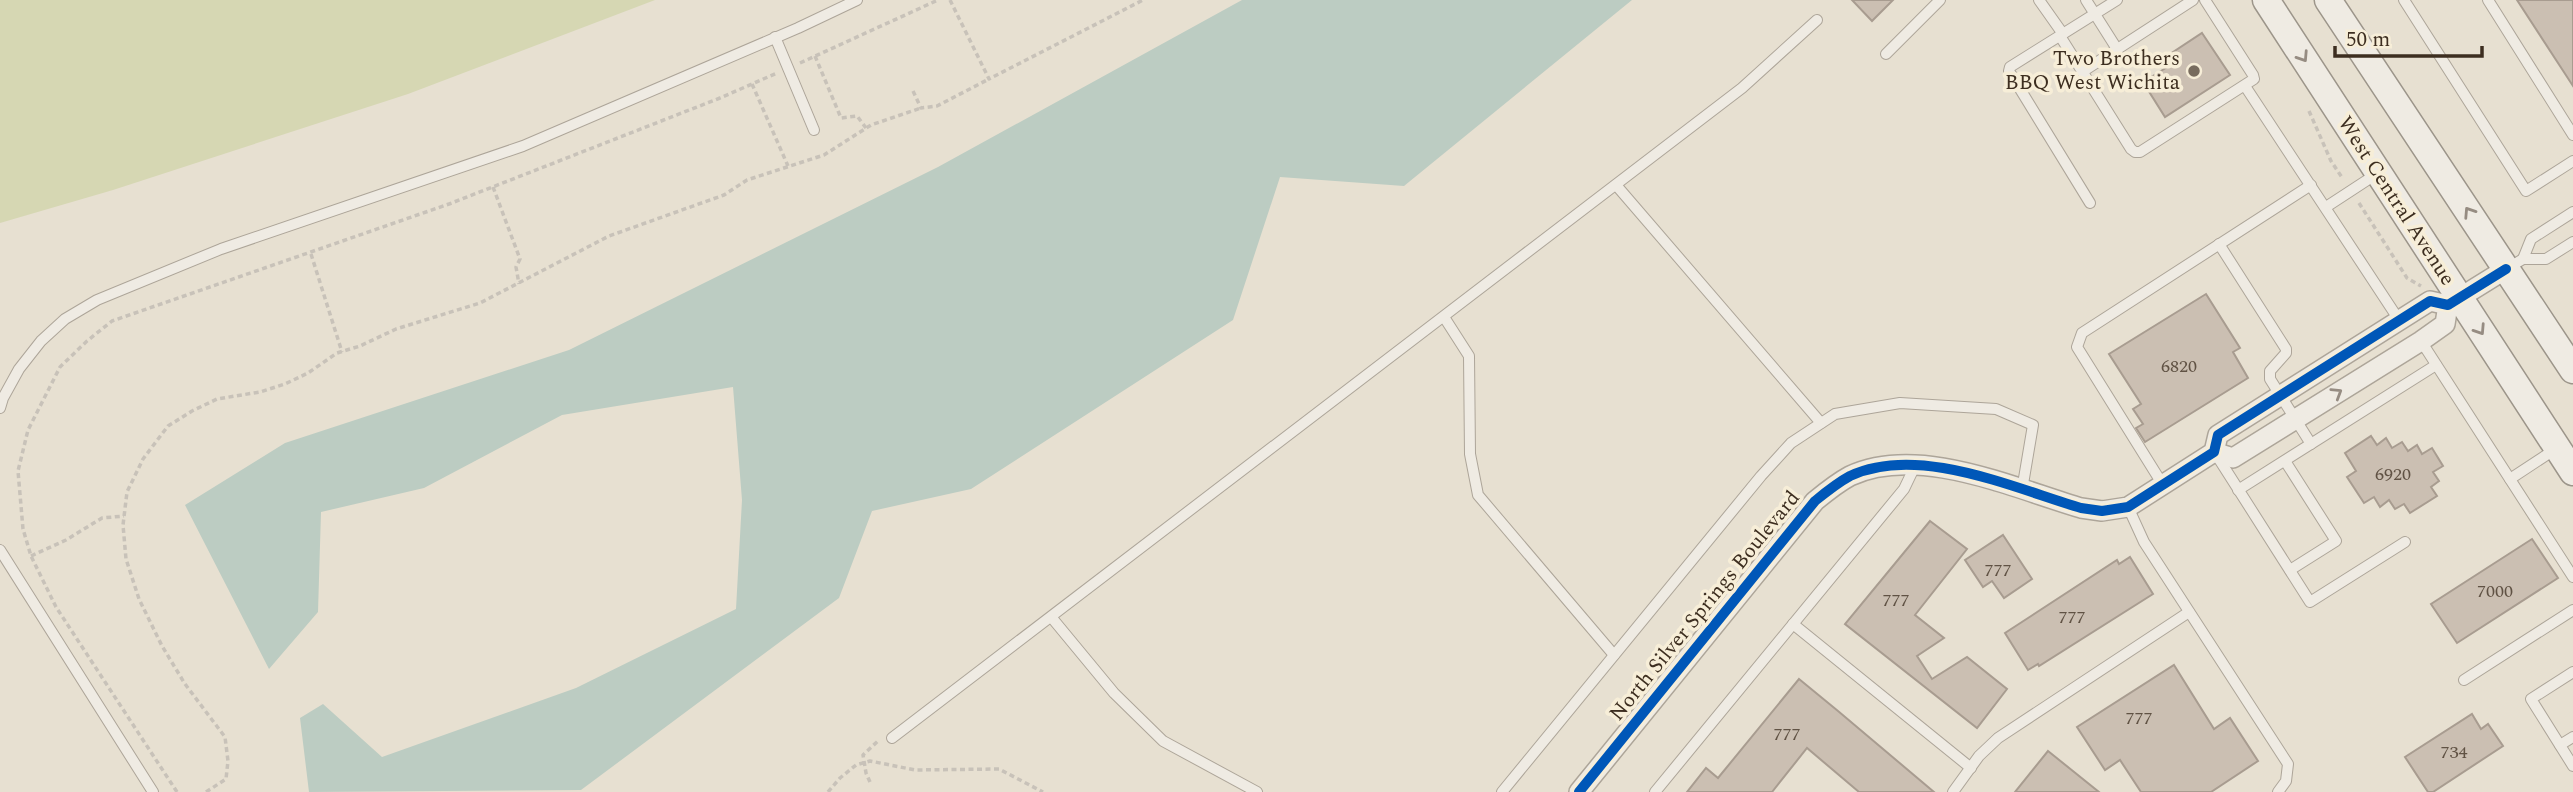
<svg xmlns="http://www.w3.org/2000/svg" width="2573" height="792" viewBox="0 0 2573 792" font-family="Spectral,serif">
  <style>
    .green { fill: #d6d7b3 }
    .water { fill: #bcccc2 }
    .building { fill: #cbbfb2; stroke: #a89c90; stroke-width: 2 }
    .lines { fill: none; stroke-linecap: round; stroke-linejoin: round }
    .service-casing { stroke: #ada599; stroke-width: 12 }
    .minor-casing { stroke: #ada599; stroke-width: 22 }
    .secondary-casing { stroke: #9c958a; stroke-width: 29 }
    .path { stroke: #c8c2b9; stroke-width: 3.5; stroke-dasharray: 5 3.5; stroke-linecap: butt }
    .service { stroke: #efebe3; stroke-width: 10 }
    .minor { stroke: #efebe3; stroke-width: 19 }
    .secondary { stroke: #efebe3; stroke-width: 26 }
    .cycleway-casing { stroke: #f7eed8; stroke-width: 15 }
    .cycleway { stroke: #0057b8; stroke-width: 10 }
    .oneway { stroke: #968c82 }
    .poi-dot { fill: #786c5e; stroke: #f7eed8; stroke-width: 2.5 }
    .labels { text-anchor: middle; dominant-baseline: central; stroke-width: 7; stroke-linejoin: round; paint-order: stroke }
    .number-label { font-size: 18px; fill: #605244 }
    .poi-label { font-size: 21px; fill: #3d2e20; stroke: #f7eed8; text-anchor: end }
    .street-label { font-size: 21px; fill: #3d2e20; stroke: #f7eed8 }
  </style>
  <rect width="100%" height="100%" fill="#e7e0d1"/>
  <polygon class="green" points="0,0 655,0 408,94 113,190 0,223"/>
  <polygon class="water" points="1242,0 1632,0 1404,186 1280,177 1233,320 971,489 872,511 839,598 581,790 309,792 300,718 323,704 382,757 576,688 736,609 742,500 733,387 562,415 424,488 321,512 318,612 269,669 185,505 285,443 569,350 938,167"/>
  <g class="building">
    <polygon points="1852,0 1893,0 1872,21"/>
    <polygon points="2517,0 2573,0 2573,86"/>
    <polygon points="2202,33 2230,75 2165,117 2143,82 2169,66 2164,58"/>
    <polygon points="2206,294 2240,348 2233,352 2248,378 2145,442 2136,428 2143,424 2133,409 2141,404 2109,354"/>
    <polygon points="2371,436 2377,445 2386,438 2392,448 2402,442 2408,451 2417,445 2422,454 2432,448 2443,466 2433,472 2439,481 2431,487 2437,496 2410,513 2404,504 2395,509 2389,500 2380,507 2374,497 2364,503 2347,477 2356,471 2345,453"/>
    <polygon points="1930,521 1967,549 1915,615 1944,638 1917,656 1932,679 1967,657 2007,689 1977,728 1845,624"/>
    <polygon points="2003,535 2032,579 2004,598 1992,581 1983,587 1965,560"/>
    <polygon points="2532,539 2558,578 2457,643 2431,604"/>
    <polygon points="2130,557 2153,594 2039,666 2038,664 2028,670 2005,633 2117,560 2119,564"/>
    <polygon points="2174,665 2214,729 2230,718 2258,761 2211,792 2141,792 2120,760 2105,770 2077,727"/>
    <polygon points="1799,679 1838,711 1934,792 1859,792 1807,748 1772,792 1687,792 1706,768 1718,778"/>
    <polygon points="2472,714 2481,729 2488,724 2503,746 2433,792 2428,792 2405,757"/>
    <polygon points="2048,751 2099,792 2015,792"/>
  </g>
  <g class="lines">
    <defs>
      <g id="service">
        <polyline points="2039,0 2063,34"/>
        <polyline points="2086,0 2117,49"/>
        <polyline points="2404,0 2526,191 2573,161"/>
        <polyline points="2488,0 2573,135"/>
        <polyline points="2060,36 2131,149 2135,152 2140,152 2254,79 2253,75 2205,0"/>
        <polyline points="775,37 814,130"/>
        <polyline points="1886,54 1940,0"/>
        <polyline points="2082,72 2193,0"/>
        <polyline points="2245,86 2399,320"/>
        <polyline points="1616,185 1821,423"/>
        <polyline points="2090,203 2009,71 2010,67 2117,0"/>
        <polyline points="2326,207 2378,173"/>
        <polyline points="2219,244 2286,349 2286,353 2270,371 2270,379 2311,444"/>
        <polyline points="2523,259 2531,239 2573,212"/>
        <polyline points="2508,268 2523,259 2546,259 2573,242"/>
        <polyline points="1444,317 1469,356 1470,454 1478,495 1614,655"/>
        <polyline points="2421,341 2573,577"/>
        <polyline points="0,408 3,398 19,369 41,341 65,319 97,300 221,249 523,146 798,28 857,0"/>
        <polyline points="2217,456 2310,602 2405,542"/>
        <polyline points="2285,461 2336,541 2290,570"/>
        <polyline points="2510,479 2557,448"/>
        <polyline points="2163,485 2077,347 2082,333 2311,185"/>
        <polyline points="2238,490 2436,365"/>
        <polyline points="2128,507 2144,542 2288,764 2286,781 2278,792"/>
        <polyline points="0,550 153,792"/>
        <polyline points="1052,618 1114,693 1163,741 1257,792"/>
        <polyline points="1793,624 1971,768"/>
        <polyline points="2573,672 2531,699 2573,766"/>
        <polyline points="2464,680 2573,610"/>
        <polyline points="892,738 1742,88 1817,20"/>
        <polyline points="2560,745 2573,737"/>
        <polyline points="1502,792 1761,476 1791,443 1835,414 1900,403 1996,409 2033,425 2022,490"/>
        <polyline points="1655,792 1904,489 1916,464"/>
        <polyline points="1953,792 1979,756 1998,738 2189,612"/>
      </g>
      <g id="minor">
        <polyline points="2214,452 2233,458 2421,341 2445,324 2448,305"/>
        <path d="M1579,792l236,-291c11,-9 22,-18 35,-25 68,-32 163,12 231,32l21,3 26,-4 86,-55 4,-17 212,-134 18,4 58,-36"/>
      </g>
      <g id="secondary">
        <polyline points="2266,0 2573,472"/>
        <polyline points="2328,0 2573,370"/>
      </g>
    </defs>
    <use href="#service" class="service-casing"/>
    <use href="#minor" class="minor-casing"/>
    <use href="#secondary" class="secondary-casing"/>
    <g class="path">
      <polyline points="950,0 989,79 1143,0"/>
      <polyline points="815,56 841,118 857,116 866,128"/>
      <polyline points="800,63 938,0"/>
      <polyline points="752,84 788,166"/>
      <polyline points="913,91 921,108 937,106 989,79"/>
      <polyline points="2309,111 2331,161 2343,179"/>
      <polyline points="493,187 520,259 516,267 519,284"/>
      <polyline points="2359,203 2407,278 2421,286"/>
      <polyline points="311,254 342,352"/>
      <polyline points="31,556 66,540 102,518 124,516"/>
      <polyline points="870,782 866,773 863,755 879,740"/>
      <polyline points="177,792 56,607 31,556 23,529 18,471 28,430 60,367 87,341 112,321 449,204 720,98 777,73"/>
      <polyline points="206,792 226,779 228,761 225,737 185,684 162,646 139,599 126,559 123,525 127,492 143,459 168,426 192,411 217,399 260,392 285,384 308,373 337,353 360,346 396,329 480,303 609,236 724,195 747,180 824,155 871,125 921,108"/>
      <polyline points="828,792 840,778 856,765 870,761 915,770 999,769 1043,792"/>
    </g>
    <use href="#service" class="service"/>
    <use href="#minor" class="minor"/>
    <use href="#secondary" class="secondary"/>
    <defs>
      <path id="cycleway" d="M1579,792l236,-291c11,-9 22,-18 35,-25 68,-32 163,12 231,32l21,3 26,-4 86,-55 4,-17 212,-134 18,4 58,-36"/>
    </defs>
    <use href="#cycleway" class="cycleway-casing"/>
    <use href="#cycleway" class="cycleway"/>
  </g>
  <defs><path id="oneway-chevron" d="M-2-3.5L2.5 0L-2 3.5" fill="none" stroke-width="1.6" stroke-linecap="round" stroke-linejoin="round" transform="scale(1.75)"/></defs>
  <g class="oneway">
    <use href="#oneway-chevron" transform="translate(2303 57) rotate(57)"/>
    <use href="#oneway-chevron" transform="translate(2469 212) rotate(-123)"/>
    <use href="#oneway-chevron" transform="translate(2480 330) rotate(57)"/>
    <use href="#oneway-chevron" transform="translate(2337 393) rotate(-32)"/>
  </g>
  <circle class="poi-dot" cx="2194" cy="71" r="7"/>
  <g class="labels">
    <g class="number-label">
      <text x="2179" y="366">6820</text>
      <text x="2393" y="474">6920</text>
      <text x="1998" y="570">777</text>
      <text x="2495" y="591">7000</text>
      <text x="1896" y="600">777</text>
      <text x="2072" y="617">777</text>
      <text x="2139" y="718">777</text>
      <text x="1787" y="734">777</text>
      <text x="2454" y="752">734</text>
    </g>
    <g class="poi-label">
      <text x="2180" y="59">Two Brothers<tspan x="2180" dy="24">BBQ West Wichita</tspan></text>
    </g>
    <g class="street-label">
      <text transform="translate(2396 201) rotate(57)">West Central Avenue</text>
      <text transform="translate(1705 606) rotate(-51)">North Silver Springs Boulevard</text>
    </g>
  </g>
  <path d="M2335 46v10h147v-10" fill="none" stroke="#3d2e20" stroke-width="3.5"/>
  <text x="2346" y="46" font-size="21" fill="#3d2e20" stroke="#f7eed8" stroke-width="5" paint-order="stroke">50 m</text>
</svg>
